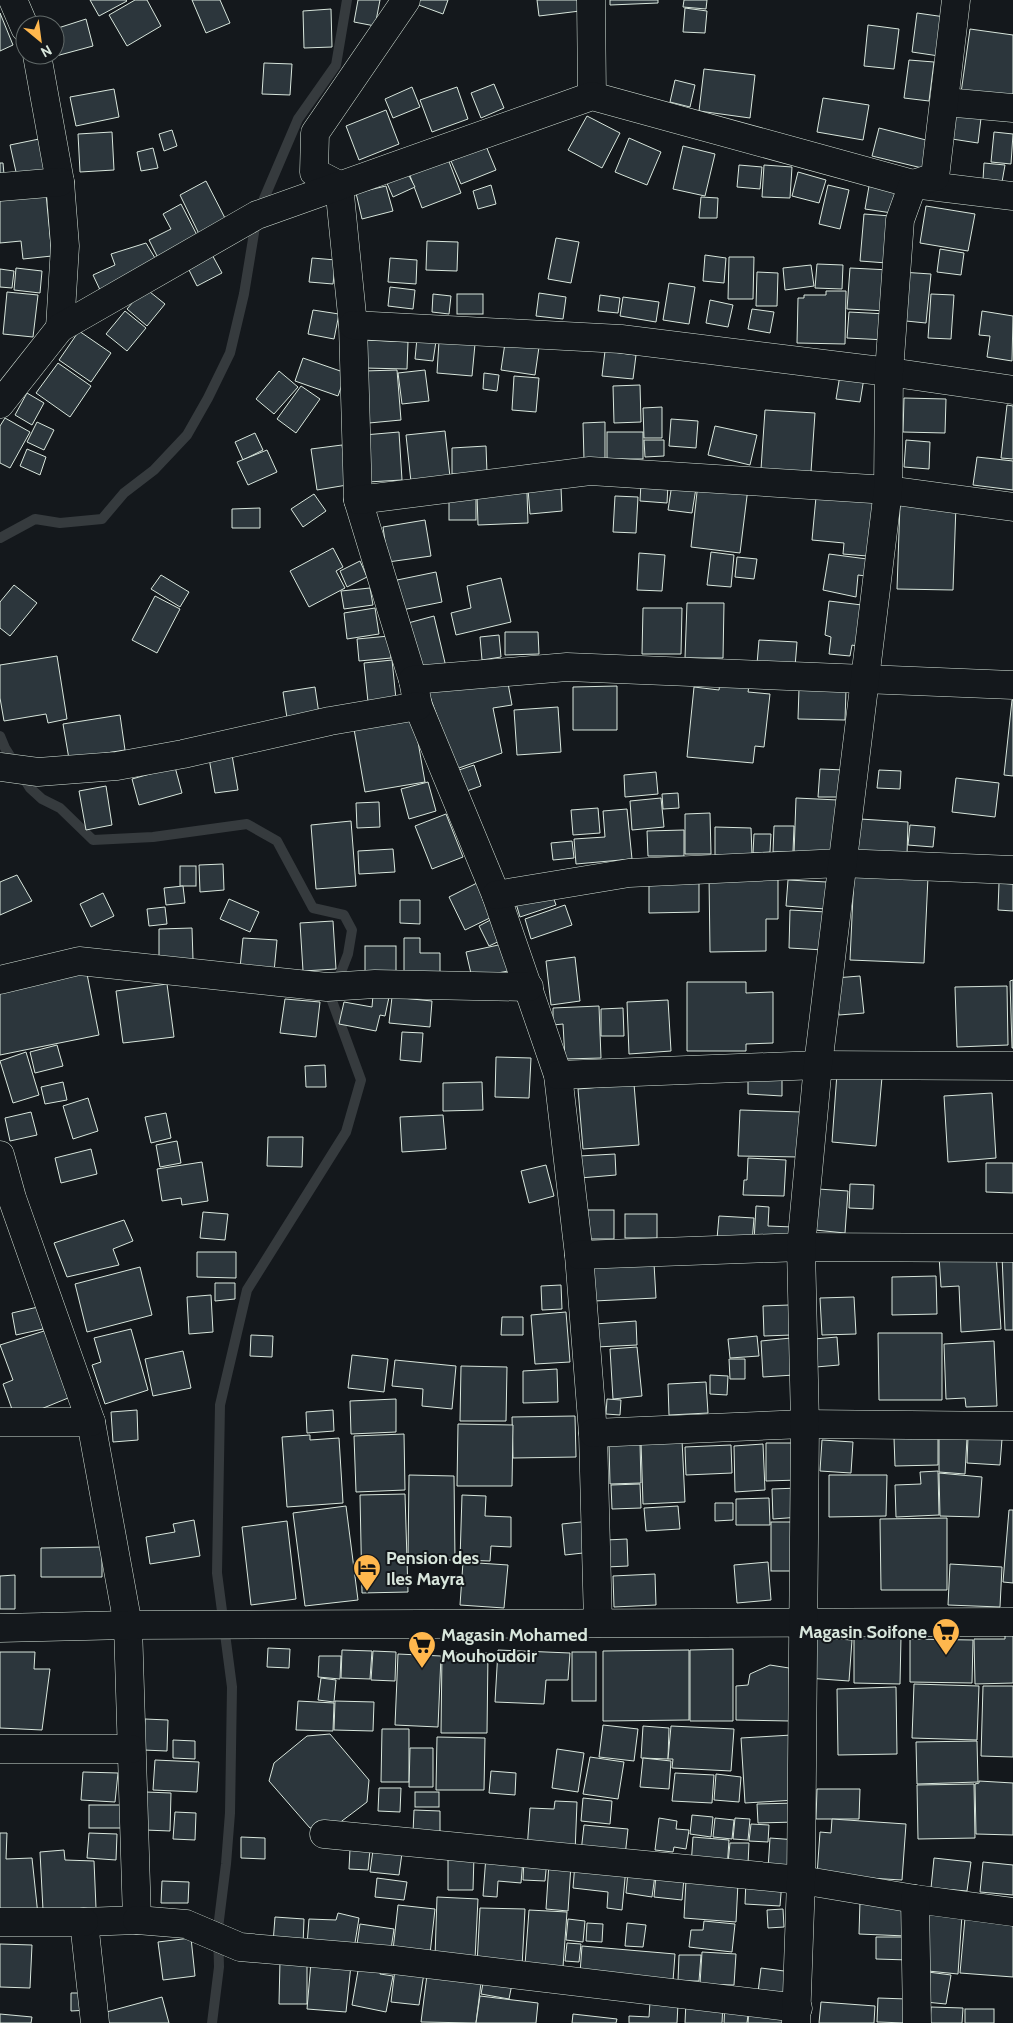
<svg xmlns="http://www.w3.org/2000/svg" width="1013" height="2023" viewBox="0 0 1013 2023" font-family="Cabin,sans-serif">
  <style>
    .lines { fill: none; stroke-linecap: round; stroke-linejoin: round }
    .stream { stroke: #363b3e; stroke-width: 10 }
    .building { fill: #2c363c; stroke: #d8e6dc }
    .minor-casing { stroke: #d8e6dc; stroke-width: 29 }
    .minor { stroke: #14181c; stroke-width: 28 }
    .labels { text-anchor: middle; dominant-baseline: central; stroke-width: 4; stroke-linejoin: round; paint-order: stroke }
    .poi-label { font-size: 18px; font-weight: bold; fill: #d8e6dc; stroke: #14181c; text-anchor: start }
  </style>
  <rect width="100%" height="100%" fill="#14181c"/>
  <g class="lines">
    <g class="stream">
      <polyline points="0,538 35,519 60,523 102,519 124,493 154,470 187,435 208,398 230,353 244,294 257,215 298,119 336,65 347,0"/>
      <polyline points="0,736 5,748 30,788 42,799 60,808 93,840 153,837 247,824 277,841 313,908 344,915 352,930 348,954 331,998 361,1080 346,1132 247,1290 220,1405 217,1573 232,1687 230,1813 226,1864 218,1928 219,1967 212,2023"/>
    </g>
  </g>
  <g class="building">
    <polygon points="90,0 126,0 127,1 99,16"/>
    <polygon points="135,0 147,0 161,26 127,46 109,15"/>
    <polygon points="192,0 220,0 230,23 206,33"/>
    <polygon points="358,0 380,0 375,26 354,22"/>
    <polygon points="418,0 448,0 443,14 416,4"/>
    <polygon points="537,0 579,0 580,11 539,16"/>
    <polygon points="610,0 658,0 658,3 610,5"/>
    <polygon points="684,0 707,0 706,9 683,7"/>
    <polygon points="685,8 707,11 705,33 683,32"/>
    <polygon points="331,9 332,47 304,48 303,11"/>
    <polygon points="0,13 13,45 0,51"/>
    <polygon points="917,13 945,17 939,56 912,52"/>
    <polygon points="86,19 93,46 56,56 55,29"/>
    <polygon points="868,25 899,29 894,69 864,66"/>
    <polygon points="970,29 1013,35 1013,100 961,93"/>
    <polygon points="909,60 934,62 929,101 904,98"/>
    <polygon points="264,63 292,64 290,95 262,94"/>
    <polygon points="704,69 755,75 750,118 699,111"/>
    <polygon points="675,80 695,85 690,107 670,102"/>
    <polygon points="494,84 504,108 481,118 471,93"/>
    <polygon points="412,87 420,107 393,118 385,99"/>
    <polygon points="457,87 468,119 432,132 420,100"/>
    <polygon points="114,89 119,117 76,126 70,97"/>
    <polygon points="823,98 869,105 863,140 817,132"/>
    <polygon points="956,106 982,110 978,143 952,139"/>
    <polygon points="386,110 399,144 359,160 346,126"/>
    <polygon points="587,116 620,133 602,168 568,150"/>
    <polygon points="879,128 930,141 922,168 872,156"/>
    <polygon points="172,130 177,146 164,151 159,134"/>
    <polygon points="112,132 114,170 80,172 78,134"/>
    <polygon points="994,132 1013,134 1011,164 991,162"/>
    <polygon points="629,138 661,152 647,185 615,172"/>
    <polygon points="39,139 46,175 18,181 10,145"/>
    <polygon points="486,146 496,170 461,184 451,161"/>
    <polygon points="683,146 715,154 705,196 673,189"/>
    <polygon points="153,148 158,168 141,171 137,152"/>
    <polygon points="448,159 461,193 422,208 409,173"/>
    <polygon points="0,163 3,163 5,186 0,186"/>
    <polygon points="984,163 1005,165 1002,182 983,180"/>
    <polygon points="739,165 762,167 760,189 737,187"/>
    <polygon points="764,165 792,167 790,198 762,197"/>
    <polygon points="407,172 415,187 393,197 386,181"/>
    <polygon points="798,172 826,180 819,203 792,196"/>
    <polygon points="206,181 227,222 200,236 180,195"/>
    <polygon points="491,185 496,204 478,209 473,191"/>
    <polygon points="828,185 849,190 840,229 819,224"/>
    <polygon points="386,186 393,211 362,219 356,193"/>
    <polygon points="869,186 895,191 892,213 865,209"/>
    <polygon points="46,194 52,256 23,259 21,241 0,243 0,199"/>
    <polygon points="701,197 718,198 717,218 699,218"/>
    <polygon points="181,204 199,239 159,260 149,240 171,229 163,214"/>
    <polygon points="926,206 975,214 968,251 920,243"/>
    <polygon points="864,214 891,216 887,263 860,261"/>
    <polygon points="556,238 579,242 571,283 548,279"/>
    <polygon points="427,241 458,242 457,271 426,270"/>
    <polygon points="146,243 158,263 101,292 93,275 115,265 111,254"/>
    <polygon points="209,249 222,273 197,286 185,262"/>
    <polygon points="940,249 964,253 961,275 937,272"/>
    <polygon points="705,255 726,258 724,283 703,281"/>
    <polygon points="729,257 754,257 753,299 728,299"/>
    <polygon points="312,258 336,260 333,284 309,282"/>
    <polygon points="390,258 417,260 416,284 388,282"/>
    <polygon points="817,264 843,265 842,289 815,288"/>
    <polygon points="811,265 814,286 785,290 783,268"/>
    <polygon points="16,268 42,271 40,293 14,290"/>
    <polygon points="850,268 890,270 887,311 847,309"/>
    <polygon points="0,269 14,271 12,288 0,287"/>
    <polygon points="757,272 778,273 777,306 756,306"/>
    <polygon points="901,272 931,274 926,323 896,320"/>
    <polygon points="669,283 695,287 689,324 663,320"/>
    <polygon points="390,287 415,290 413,309 388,306"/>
    <polygon points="145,288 165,304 147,326 127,309"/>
    <polygon points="826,291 846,291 845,344 797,343 798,298 804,298 804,295 826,295"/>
    <polygon points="7,292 38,295 33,337 3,334"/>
    <polygon points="539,293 566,297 563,319 536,316"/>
    <polygon points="433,294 451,296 449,314 432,312"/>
    <rect x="457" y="294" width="26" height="20"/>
    <polygon points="931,294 954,295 951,339 928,338"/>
    <polygon points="600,295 620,298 618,313 598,311"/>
    <polygon points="623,297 659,302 656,322 620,316"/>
    <polygon points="710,300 733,305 728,327 706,323"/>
    <polygon points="752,309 774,312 770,333 748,329"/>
    <polygon points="313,310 339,314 334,339 308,334"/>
    <polygon points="125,311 146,328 127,351 106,334"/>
    <polygon points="982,311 1013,316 1012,361 987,357 990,336 979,335"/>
    <polygon points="849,312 887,314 886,340 847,338"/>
    <polygon points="79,331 111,353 91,382 59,360"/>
    <polygon points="417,338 436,341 433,361 415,359"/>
    <polygon points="365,340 408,342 407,369 364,368"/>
    <polygon points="439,341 475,344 472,376 437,373"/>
    <polygon points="505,343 539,347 535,375 501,370"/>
    <polygon points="605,351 636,355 633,379 602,376"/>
    <polygon points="303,358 346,373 338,396 295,381"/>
    <polygon points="58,363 91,386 70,417 36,393"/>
    <polygon points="397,370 401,420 369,423 364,371"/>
    <polygon points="425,370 429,401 402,404 398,373"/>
    <polygon points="279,371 298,387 274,414 256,399"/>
    <polygon points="484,373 499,375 497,391 483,389"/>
    <polygon points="840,375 864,378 860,402 836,399"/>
    <polygon points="514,376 539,378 536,412 512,410"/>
    <polygon points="640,385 641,422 614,423 613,386"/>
    <polygon points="301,386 320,399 296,433 277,419"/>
    <polygon points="27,393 44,403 32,425 15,415"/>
    <polygon points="904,398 946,399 945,433 903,432"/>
    <polygon points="1007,405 1013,406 1013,459 1001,458"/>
    <polygon points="662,407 662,438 644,438 643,408"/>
    <polygon points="765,410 815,413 811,472 761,469"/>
    <polygon points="5,418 30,432 10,468 0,463 0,426"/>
    <polygon points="671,419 698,421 696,448 669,446"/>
    <polygon points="37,422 54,430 44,450 27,442"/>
    <polygon points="605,422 605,459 584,460 583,423"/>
    <polygon points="715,426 757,435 750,465 708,455"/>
    <polygon points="445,431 450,477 411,482 406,435"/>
    <polygon points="399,432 402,480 368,482 364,435"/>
    <rect x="607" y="432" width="36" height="27"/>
    <polygon points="255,433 263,450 243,460 235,442"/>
    <polygon points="644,440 664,440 664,456 645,457"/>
    <polygon points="906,440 930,442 929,469 904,467"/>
    <polygon points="342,445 347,485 317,490 311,449"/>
    <polygon points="486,446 487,473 452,474 452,448"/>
    <polygon points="27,449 46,457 40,475 20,466"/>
    <polygon points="267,450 277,472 248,485 237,462"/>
    <polygon points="977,457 1013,461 1013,490 973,485"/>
    <polygon points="641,483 668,485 667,503 640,501"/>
    <polygon points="698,483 748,488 740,553 691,547"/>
    <polygon points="672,484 696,488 692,513 668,510"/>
    <polygon points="561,487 562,511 530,514 528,489"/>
    <polygon points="527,492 528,523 478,525 477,494"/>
    <polygon points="314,494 326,511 303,527 291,509"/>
    <polygon points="615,496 638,497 636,533 613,532"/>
    <rect x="449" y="497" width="27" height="23"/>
    <polygon points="816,497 874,501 867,556 843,554 844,543 812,540"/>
    <polygon points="900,504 956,505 953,590 897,589"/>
    <polygon points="260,508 260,528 232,528 232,509"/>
    <polygon points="425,520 431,556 388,562 383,527"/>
    <polygon points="333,548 343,567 336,571 345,588 309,607 290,571"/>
    <polygon points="711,552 734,555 731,587 707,585"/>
    <polygon points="639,553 665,555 662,591 637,590"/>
    <polygon points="829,554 867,559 866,576 858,575 856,597 823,590"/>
    <polygon points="737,557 757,559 754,579 735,577"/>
    <polygon points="360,561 367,577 347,587 340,571"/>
    <polygon points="436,572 442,602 402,610 397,580"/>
    <polygon points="161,575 189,592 180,607 151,589"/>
    <polygon points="501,578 511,622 456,635 451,613 471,608 467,586"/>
    <polygon points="14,585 37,603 10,636 0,628 0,602"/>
    <polygon points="370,588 373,605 344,609 341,591"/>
    <polygon points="155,596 180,609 157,653 132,640"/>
    <polygon points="829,601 862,605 856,646 852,645 850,656 829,654 831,637 825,635"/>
    <polygon points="687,603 724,603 723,658 685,658"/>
    <polygon points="375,608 379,634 347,639 344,613"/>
    <polygon points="643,608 682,608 681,654 642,654"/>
    <polygon points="434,616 446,667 420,673 408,623"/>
    <polygon points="505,632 538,632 539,654 505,655"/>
    <polygon points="499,635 501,657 482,660 480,637"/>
    <polygon points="389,636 391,658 359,661 357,639"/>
    <polygon points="759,640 797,642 795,667 757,664"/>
    <polygon points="57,656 67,719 48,723 46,714 4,721 0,698 0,665"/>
    <polygon points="392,660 396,699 368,702 364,663"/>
    <polygon points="507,678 512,705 493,708 502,753 456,769 428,691"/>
    <polygon points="720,683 749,686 748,692 770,694 764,747 755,746 753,763 687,757 694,687 719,690"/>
    <polygon points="617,686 617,730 573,730 573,687"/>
    <polygon points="315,687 319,714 287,718 283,692"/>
    <polygon points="799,689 846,690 845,720 798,719"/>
    <polygon points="1012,700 1013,700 1013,776 1004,775"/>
    <polygon points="558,707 561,752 517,755 514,710"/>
    <polygon points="120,715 125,750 69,759 63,724"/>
    <polygon points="414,719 425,782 365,792 354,729"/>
    <polygon points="232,755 238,790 215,793 209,758"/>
    <polygon points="474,765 481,786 461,793 453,772"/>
    <polygon points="175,767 182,793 139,805 132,779"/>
    <polygon points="820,769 845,770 844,797 818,797"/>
    <polygon points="879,770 901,771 900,789 877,788"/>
    <polygon points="656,772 658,794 625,797 624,775"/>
    <polygon points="956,778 999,783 995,817 952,812"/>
    <polygon points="428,782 436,811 409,819 401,789"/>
    <polygon points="106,786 112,825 86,830 79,791"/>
    <polygon points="678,793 679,808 663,809 662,794"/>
    <polygon points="661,798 664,827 632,830 630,801"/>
    <polygon points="796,798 838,800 836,855 794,854"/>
    <polygon points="379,802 380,827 357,828 356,803"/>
    <polygon points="598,808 600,833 573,835 571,810"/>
    <polygon points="627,809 632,859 576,864 574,839 605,837 603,811"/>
    <polygon points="710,813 711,854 685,854 685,814"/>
    <polygon points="446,814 463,857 432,869 415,826"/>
    <polygon points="860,819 908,822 907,855 858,853"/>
    <polygon points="351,821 356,886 316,889 311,825"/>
    <polygon points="910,825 935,827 933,847 908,845"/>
    <polygon points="774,826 794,826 793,852 773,852"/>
    <polygon points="715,827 751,828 752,855 715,855"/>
    <polygon points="684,830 684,856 648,856 647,831"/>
    <polygon points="754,834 771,834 770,852 753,853"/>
    <polygon points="572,841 574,858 553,860 551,843"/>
    <polygon points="393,849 395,872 359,874 358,851"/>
    <polygon points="223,864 224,890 200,892 199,865"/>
    <rect x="180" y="866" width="16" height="20"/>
    <polygon points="854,874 928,877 924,963 850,960"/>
    <polygon points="17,875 32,901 0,915 0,882"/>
    <polygon points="709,876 778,878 778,919 766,919 766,951 710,952"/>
    <polygon points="788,880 827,882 825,909 786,906"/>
    <polygon points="481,881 496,915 465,930 449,897"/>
    <polygon points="649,881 699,881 699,912 649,913"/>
    <polygon points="999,883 1013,884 1013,911 998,910"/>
    <polygon points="183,886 185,903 166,905 164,888"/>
    <polygon points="550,888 556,905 520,917 515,900"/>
    <polygon points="103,893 114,916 91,927 80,904"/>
    <polygon points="229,899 259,912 250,932 220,919"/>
    <polygon points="400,900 420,900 420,924 400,923"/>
    <polygon points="565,905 572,925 531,939 525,919"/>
    <polygon points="165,907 167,924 149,926 147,909"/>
    <polygon points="790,910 826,912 824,950 789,948"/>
    <polygon points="496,917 506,938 489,946 479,926"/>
    <polygon points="333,921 336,969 303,971 300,923"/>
    <polygon points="192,928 193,960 159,961 159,929"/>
    <polygon points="243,938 277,940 274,972 240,968"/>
    <polygon points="404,938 420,938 420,953 440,953 440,977 404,978"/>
    <polygon points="503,944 508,971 472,978 466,952"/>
    <rect x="365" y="946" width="31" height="31"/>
    <polygon points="575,957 580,1001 551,1005 546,961"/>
    <polygon points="86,969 99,1035 0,1055 0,988"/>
    <polygon points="860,976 864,1013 839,1015 835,978"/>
    <polygon points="1013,980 1013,1048 1012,1048 1010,981"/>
    <polygon points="687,982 746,982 746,993 773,992 773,1043 746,1044 746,1051 687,1051"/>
    <polygon points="167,984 174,1037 123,1043 116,991"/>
    <polygon points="1007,986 1008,1045 957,1047 955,987"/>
    <polygon points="373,995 389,997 385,1016 380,1015 376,1031 339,1024 344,1002 372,1007"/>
    <polygon points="392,997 432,1001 430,1027 389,1023"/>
    <polygon points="285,999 320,1002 316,1037 280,1033"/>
    <polygon points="668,1000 671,1051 629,1054 627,1002"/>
    <polygon points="599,1006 601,1058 565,1059 563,1024 553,1025 553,1008"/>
    <polygon points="623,1008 624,1036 601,1036 601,1009"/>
    <polygon points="402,1032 423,1033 421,1062 400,1060"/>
    <polygon points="57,1045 63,1066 35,1073 30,1052"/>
    <polygon points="26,1052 39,1095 13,1103 0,1061"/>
    <polygon points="496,1057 531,1058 529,1098 495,1097"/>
    <polygon points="325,1065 326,1087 306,1087 305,1066"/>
    <polygon points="837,1073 882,1077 876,1146 832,1142"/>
    <polygon points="748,1075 782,1075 782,1096 748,1094"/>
    <polygon points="63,1082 67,1100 45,1104 41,1087"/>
    <polygon points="482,1082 483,1110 443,1111 443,1083"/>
    <polygon points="634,1084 639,1145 583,1149 578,1089"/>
    <polygon points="992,1093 996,1158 948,1162 944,1096"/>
    <polygon points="88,1098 98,1131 73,1139 63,1106"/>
    <polygon points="740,1110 802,1112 800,1157 738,1156"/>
    <polygon points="31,1112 37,1135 10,1141 5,1118"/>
    <polygon points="166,1113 171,1138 151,1143 145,1117"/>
    <polygon points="443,1115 446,1149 402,1152 400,1117"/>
    <polygon points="268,1137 303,1137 302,1167 267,1166"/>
    <polygon points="177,1141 181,1163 160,1167 156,1145"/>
    <polygon points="91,1149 97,1174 61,1183 55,1158"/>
    <polygon points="615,1154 616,1175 580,1178 579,1156"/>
    <polygon points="748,1158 786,1160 784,1196 743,1195 744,1180 747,1180"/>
    <polygon points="202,1162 208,1201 182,1205 181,1198 162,1201 157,1169"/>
    <polygon points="986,1163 1013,1163 1013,1193 986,1192"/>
    <polygon points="546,1165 554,1196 529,1203 521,1171"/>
    <polygon points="850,1184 874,1185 873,1209 849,1208"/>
    <polygon points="818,1189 848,1191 845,1233 815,1230"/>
    <polygon points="756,1206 769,1207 768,1226 793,1227 792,1244 754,1241"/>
    <rect x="585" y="1210" width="29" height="29"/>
    <polygon points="203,1212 228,1214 225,1240 200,1238"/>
    <rect x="625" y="1214" width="32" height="24"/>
    <polygon points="719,1216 754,1218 752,1242 717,1239"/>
    <polygon points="124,1220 133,1241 113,1249 119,1265 67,1277 54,1243"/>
    <polygon points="197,1252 236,1252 236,1278 197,1277"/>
    <polygon points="996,1253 1001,1329 961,1332 959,1286 941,1287 939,1256"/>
    <polygon points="1013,1254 1013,1330 1005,1330 1002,1255"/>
    <polygon points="654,1263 656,1298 594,1301 593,1266"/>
    <polygon points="140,1267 152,1315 87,1332 75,1284"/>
    <polygon points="936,1276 937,1314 892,1315 892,1277"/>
    <polygon points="215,1283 235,1283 235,1299 215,1301"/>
    <polygon points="561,1285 562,1309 542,1310 541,1286"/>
    <polygon points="211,1295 213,1332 189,1334 187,1297"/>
    <polygon points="854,1297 856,1334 822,1335 820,1298"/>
    <polygon points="789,1305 791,1335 764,1336 763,1306"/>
    <polygon points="38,1307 43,1329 16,1335 12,1313"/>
    <polygon points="566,1312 570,1362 535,1364 531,1315"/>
    <polygon points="502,1317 523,1317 523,1335 501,1335"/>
    <polygon points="636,1321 637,1345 596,1347 595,1324"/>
    <polygon points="131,1329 148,1390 105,1404 92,1365 101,1362 94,1338"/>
    <polygon points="44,1331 73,1396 41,1409 13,1412 3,1384 13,1380 0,1345"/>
    <polygon points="878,1333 942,1333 942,1400 879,1400"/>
    <polygon points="251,1335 273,1336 272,1357 250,1356"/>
    <polygon points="757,1336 759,1356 730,1358 728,1339"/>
    <polygon points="837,1337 839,1365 816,1367 814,1339"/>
    <polygon points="791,1338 794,1375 763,1377 761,1341"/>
    <polygon points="994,1341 997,1406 966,1407 965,1398 946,1399 944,1344"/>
    <polygon points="637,1347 642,1396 613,1399 610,1349"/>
    <polygon points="183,1351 191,1388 153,1396 145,1359"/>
    <polygon points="352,1355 388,1359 384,1392 348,1388"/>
    <polygon points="729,1359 745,1359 745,1379 730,1379"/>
    <polygon points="395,1360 456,1366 452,1409 422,1406 423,1389 392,1386"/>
    <polygon points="461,1366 507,1367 506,1421 460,1421"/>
    <polygon points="557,1369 558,1402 523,1403 523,1371"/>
    <polygon points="710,1375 728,1376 727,1395 710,1394"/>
    <polygon points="706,1382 708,1413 669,1415 668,1384"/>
    <polygon points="396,1399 396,1432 351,1434 350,1401"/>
    <polygon points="607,1399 621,1400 620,1415 606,1414"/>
    <polygon points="137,1410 138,1440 113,1442 111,1412"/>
    <polygon points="333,1410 334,1431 307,1433 306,1412"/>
    <polygon points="575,1416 576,1457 513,1458 512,1417"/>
    <polygon points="458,1424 513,1425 512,1486 457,1486"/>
    <polygon points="404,1434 405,1490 356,1492 354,1436"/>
    <polygon points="310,1435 310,1440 339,1438 343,1503 287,1507 282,1437"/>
    <polygon points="938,1436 938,1465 895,1466 894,1438"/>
    <polygon points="939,1436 967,1438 965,1474 939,1472"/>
    <polygon points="968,1437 1002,1439 1000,1465 967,1463"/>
    <polygon points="682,1440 685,1502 643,1504 641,1442"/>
    <polygon points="822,1440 853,1442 851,1473 820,1471"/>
    <polygon points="640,1443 641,1483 610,1484 609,1444"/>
    <polygon points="766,1443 798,1443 799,1480 766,1481"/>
    <polygon points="763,1444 765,1490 735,1492 734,1446"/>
    <polygon points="731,1445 732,1473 686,1475 685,1447"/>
    <polygon points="938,1471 939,1515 896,1517 895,1485 921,1484 920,1472"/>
    <polygon points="939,1473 982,1477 979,1517 940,1516"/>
    <polygon points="409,1475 454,1476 455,1560 408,1560"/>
    <polygon points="829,1475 887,1475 886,1516 829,1517"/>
    <polygon points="640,1484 641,1508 612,1509 611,1485"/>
    <polygon points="799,1488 800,1517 773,1519 772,1489"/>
    <polygon points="405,1494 408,1592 362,1593 360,1495"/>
    <polygon points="462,1495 486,1496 485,1516 511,1517 511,1547 491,1546 490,1561 460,1560"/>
    <polygon points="769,1498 770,1525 736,1525 736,1499"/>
    <polygon points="715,1503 733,1503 733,1520 715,1521"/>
    <polygon points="346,1506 358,1600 305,1606 293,1513"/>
    <polygon points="678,1506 680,1529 646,1531 644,1508"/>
    <polygon points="1009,1510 1013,1510 1013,1583 1003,1582"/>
    <polygon points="947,1518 947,1590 881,1590 880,1519"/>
    <polygon points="194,1520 200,1556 150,1564 146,1537 175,1532 173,1524"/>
    <polygon points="287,1521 296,1599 251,1605 242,1527"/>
    <polygon points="590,1521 592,1552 565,1555 562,1524"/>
    <rect x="771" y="1522" width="29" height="49"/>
    <polygon points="627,1539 628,1566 606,1567 606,1540"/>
    <polygon points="102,1547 102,1577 41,1577 41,1548"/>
    <polygon points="463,1562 508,1565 504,1608 460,1605"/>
    <polygon points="768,1562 771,1600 737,1603 734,1565"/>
    <polygon points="950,1564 1002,1567 1000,1607 948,1605"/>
    <polygon points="655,1574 656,1605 614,1607 613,1576"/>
    <polygon points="15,1575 15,1609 0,1609 0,1576"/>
    <polygon points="1013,1634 1013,1683 975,1684 974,1639 1005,1639 1005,1635"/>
    <polygon points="854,1636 901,1637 900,1684 854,1683"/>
    <polygon points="810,1637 852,1640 849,1681 807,1678"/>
    <polygon points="910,1639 973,1640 972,1683 910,1682"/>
    <polygon points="268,1648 290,1649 289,1668 267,1667"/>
    <polygon points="733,1649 733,1721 690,1721 690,1650"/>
    <polygon points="342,1650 372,1651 370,1679 341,1678"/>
    <polygon points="498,1650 570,1653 568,1680 546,1680 544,1704 495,1702"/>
    <polygon points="689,1650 689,1720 603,1721 603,1651"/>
    <polygon points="373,1651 396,1652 395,1681 371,1680"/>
    <polygon points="0,1652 35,1652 34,1669 50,1669 42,1730 0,1728"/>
    <rect x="572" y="1652" width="24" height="49"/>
    <polygon points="442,1653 488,1653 487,1733 441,1733"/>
    <polygon points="398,1654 441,1656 438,1727 395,1725"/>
    <polygon points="319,1656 341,1656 340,1679 318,1677"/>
    <polygon points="770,1665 789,1668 790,1721 736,1720 736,1686 748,1685 750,1674"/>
    <polygon points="321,1678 336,1680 334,1702 318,1700"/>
    <polygon points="914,1684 979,1686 977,1740 912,1738"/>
    <polygon points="983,1686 1013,1686 1013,1757 981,1756"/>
    <polygon points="896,1687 897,1754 838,1755 837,1689"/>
    <polygon points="298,1701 334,1703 333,1731 296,1730"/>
    <polygon points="335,1701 374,1702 373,1731 334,1730"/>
    <polygon points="145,1719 168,1720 167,1751 143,1750"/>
    <polygon points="603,1725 638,1729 634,1761 599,1757"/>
    <polygon points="643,1726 669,1728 668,1759 641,1758"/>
    <polygon points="671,1726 734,1729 731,1771 672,1768 673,1759 668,1759"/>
    <polygon points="382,1729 409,1729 409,1782 381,1782"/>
    <polygon points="330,1734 369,1780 367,1802 334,1827 310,1828 269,1781 274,1763 307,1736"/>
    <polygon points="792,1735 796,1800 745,1803 741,1738"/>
    <polygon points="437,1737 485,1738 484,1790 436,1790"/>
    <polygon points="173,1740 195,1741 195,1759 173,1758"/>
    <polygon points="977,1741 978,1782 917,1784 916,1742"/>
    <polygon points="410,1748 433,1748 433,1787 409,1787"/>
    <polygon points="557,1749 584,1753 578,1792 552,1788"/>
    <polygon points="590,1757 624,1762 618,1799 583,1794"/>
    <polygon points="643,1758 671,1761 669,1789 640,1787"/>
    <polygon points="155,1760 199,1762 197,1792 153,1790"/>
    <polygon points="491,1771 516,1773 515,1795 489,1793"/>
    <polygon points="83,1772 118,1773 115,1802 81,1800"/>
    <polygon points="675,1773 714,1775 712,1803 672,1801"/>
    <polygon points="716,1774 741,1777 739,1802 714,1800"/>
    <polygon points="979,1781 1013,1783 1013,1835 976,1834 975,1784 979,1783"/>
    <polygon points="974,1784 975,1838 918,1839 917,1785"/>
    <polygon points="379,1788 401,1788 400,1812 378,1811"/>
    <polygon points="817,1789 860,1789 859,1819 816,1819"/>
    <polygon points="146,1792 171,1793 170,1831 145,1830"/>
    <rect x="415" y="1792" width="24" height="15"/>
    <polygon points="583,1798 612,1801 610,1824 581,1821"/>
    <polygon points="555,1801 577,1802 575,1853 527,1850 530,1808 554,1809"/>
    <polygon points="796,1803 796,1822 758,1823 757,1804"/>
    <rect x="89" y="1805" width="35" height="23"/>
    <polygon points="414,1810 440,1811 440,1833 413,1833"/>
    <polygon points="175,1812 196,1813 195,1840 173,1839"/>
    <polygon points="692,1815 713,1817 711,1837 690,1834"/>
    <polygon points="659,1818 677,1821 676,1829 689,1830 686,1849 674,1847 673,1852 655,1850"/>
    <polygon points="715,1818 734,1820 732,1839 713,1837"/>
    <polygon points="735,1818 750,1819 748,1840 733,1839"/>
    <polygon points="832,1819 906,1824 902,1880 817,1875 820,1832 831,1833"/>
    <polygon points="751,1824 769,1825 768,1842 749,1841"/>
    <polygon points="584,1825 628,1829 625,1856 581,1852"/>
    <polygon points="0,1833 7,1833 6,1859 32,1858 38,1915 0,1917"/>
    <polygon points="89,1833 117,1834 116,1860 87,1858"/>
    <polygon points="241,1837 265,1838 265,1859 241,1858"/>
    <polygon points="693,1837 729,1840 727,1869 691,1866"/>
    <polygon points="770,1838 797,1840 795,1871 768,1869"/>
    <polygon points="730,1843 749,1843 748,1864 728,1863"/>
    <polygon points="350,1849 370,1850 368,1870 349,1869"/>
    <polygon points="64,1850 65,1860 94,1861 96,1908 43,1910 40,1852"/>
    <polygon points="373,1850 402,1853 399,1875 370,1872"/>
    <polygon points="448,1855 474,1855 473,1890 448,1890"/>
    <polygon points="486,1856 523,1859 521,1883 498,1881 497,1897 483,1896"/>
    <polygon points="524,1858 547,1860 545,1881 523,1880"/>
    <polygon points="934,1858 971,1862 967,1891 931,1888"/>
    <polygon points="983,1862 1013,1865 1013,1895 980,1892"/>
    <polygon points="549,1863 571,1865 568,1911 546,1909"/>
    <polygon points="575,1863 626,1868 622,1910 607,1908 608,1892 573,1888"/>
    <polygon points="628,1872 655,1875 652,1897 626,1893"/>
    <polygon points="656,1875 684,1878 682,1900 654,1897"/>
    <polygon points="377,1878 407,1882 404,1900 375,1897"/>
    <polygon points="746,1879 782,1881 780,1906 745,1904"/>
    <polygon points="686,1880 738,1883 736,1922 684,1918"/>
    <polygon points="162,1881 189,1882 188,1903 161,1903"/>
    <polygon points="437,1897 478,1899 475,1959 435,1957"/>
    <polygon points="860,1901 907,1904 906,1936 859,1934"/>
    <polygon points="398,1905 435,1909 430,1954 393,1950"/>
    <polygon points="480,1908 525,1909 522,1967 477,1965"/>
    <polygon points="783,1909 784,1927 768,1928 767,1910"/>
    <polygon points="529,1910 567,1912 563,1967 525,1965"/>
    <polygon points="338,1913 359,1918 354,1949 307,1945 309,1919 336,1920"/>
    <polygon points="926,1914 962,1915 958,1974 928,1971"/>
    <polygon points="275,1917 304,1919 303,1945 273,1943"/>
    <polygon points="965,1918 1013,1922 1013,1977 960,1973"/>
    <polygon points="568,1919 585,1921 583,1942 566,1940"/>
    <polygon points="704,1921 735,1924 732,1952 689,1947 691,1930 703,1930"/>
    <polygon points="587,1923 603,1924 602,1942 586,1941"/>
    <polygon points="627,1923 646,1925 643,1947 625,1946"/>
    <polygon points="360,1924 394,1929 390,1956 356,1951"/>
    <polygon points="876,1937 910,1937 909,1960 876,1959"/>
    <polygon points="191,1938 195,1976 163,1980 158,1942"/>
    <polygon points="567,1943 581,1944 579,1962 565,1961"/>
    <polygon points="0,1944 32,1945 30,1988 0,1987"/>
    <polygon points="582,1946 675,1954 673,1981 580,1973"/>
    <polygon points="702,1952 736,1954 734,1985 700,1984"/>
    <polygon points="679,1955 701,1955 699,1981 678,1981"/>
    <polygon points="280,1960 307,1960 307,2004 279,2004"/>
    <polygon points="311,1962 351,1965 346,2012 307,2009"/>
    <polygon points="359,1965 381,1970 380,1974 393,1976 386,2012 352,2005"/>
    <polygon points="428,1967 482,1975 476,2023 421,2022"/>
    <polygon points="761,1968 792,1972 790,1996 758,1992"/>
    <polygon points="395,1969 424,1973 419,2005 391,2002"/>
    <polygon points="928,1972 951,1975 946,2004 925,2002"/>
    <polygon points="484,1978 512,1984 509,1999 481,1994"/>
    <polygon points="71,1993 89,1993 89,2010 71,2011"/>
    <polygon points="480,1996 538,2003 536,2023 476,2023"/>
    <polygon points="162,1997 169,2023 101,2023 99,2014"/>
    <polygon points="878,1998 907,1999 906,2023 877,2022"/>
    <polygon points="686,2001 723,2003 722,2023 685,2023"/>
    <polygon points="650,2002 678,2004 677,2023 629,2023 629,2016 649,2017"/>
    <polygon points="821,2002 875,2006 874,2023 819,2023"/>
    <polygon points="725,2004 749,2007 747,2023 724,2023"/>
    <polygon points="931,2007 963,2008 962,2023 930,2023"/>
    <polygon points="749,2009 788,2011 788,2023 748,2023"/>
    <rect x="965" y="2009" width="29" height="14"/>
    <polygon points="0,2014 32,2017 31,2023 0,2023"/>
    <polygon points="573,2014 617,2019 616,2023 572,2023"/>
  </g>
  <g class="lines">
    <defs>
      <g id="minor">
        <polyline points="13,0 25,28"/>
        <polyline points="406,0 315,133 314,172 339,185 353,325 358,500 413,680 418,706 496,895 558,1075 579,1255 593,1433 598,1623"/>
        <polyline points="591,0 592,96"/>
        <polyline points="37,55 60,182 65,246 60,328"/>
        <polyline points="945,102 1013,108"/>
        <polyline points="0,187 60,182"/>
        <polyline points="353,325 621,339 889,372 1013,390"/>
        <polyline points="0,404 60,328 257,215 592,96 913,184 1013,196"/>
        <polyline points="358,500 590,471 888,490 1013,507"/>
        <polyline points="413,680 567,667 1013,685"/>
        <polyline points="0,767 38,772 117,766 183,754 330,721 418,706"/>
        <polyline points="496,895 629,873 841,863 1013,870"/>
        <polyline points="0,980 79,961 327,987 375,984 529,987"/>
        <polyline points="558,1075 818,1065 1013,1066"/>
        <polyline points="0,1155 12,1198 91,1422 128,1625 137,1920 84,1922 95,2023"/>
        <polyline points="579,1255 801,1247 1013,1248"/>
        <polyline points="0,1422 91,1422"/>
        <polyline points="593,1433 805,1424 1013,1426"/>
        <polyline points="0,1628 128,1625 1013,1622"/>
        <polyline points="0,1749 131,1749"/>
        <polyline points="324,1834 801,1880 915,1899 1013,1912"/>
        <polyline points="915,1899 917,2023"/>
        <polyline points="137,1920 186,1924 240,1947 394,1960 798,2008"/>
        <polyline points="0,1922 84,1922"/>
        <polyline points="796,2023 801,1880 805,1424 801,1247 818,1065 888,490 889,372 900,220 913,184 935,177 956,0"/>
      </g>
    </defs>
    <use href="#minor" class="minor-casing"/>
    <use href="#minor" class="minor"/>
  </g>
  <defs>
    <symbol id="hotel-pin" viewBox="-11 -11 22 30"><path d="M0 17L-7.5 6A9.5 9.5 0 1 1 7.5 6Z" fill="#ffb74d" stroke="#14181c"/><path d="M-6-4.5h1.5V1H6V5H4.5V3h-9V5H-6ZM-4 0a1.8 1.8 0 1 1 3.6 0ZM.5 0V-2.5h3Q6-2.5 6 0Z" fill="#111"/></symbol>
    <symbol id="supermarket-pin" viewBox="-11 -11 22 30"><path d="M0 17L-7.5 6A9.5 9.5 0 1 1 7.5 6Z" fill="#ffb74d" stroke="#14181c"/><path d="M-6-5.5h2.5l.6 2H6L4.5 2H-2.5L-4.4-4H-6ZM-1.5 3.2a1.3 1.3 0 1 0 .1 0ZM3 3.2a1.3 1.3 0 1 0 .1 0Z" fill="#111"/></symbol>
  </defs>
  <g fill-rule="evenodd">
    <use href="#hotel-pin" x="351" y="1552" width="32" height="43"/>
    <use href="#supermarket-pin" x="930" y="1616" width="32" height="43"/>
    <use href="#supermarket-pin" x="406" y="1629" width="32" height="43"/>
  </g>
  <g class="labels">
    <g class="poi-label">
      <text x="386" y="1558">Pension des<tspan x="386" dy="21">Iles Mayra</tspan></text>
      <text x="927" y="1632" text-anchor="end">Magasin Soifone</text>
      <text x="441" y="1635">Magasin Mohamed<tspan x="441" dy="21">Mouhoudoir</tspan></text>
    </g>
  </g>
  <g transform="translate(40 40) rotate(151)"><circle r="24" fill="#14181c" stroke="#626a69"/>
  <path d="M0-4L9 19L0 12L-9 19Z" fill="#ffb74d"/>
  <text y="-8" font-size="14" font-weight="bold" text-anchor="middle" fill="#d8e6dc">N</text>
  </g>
</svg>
